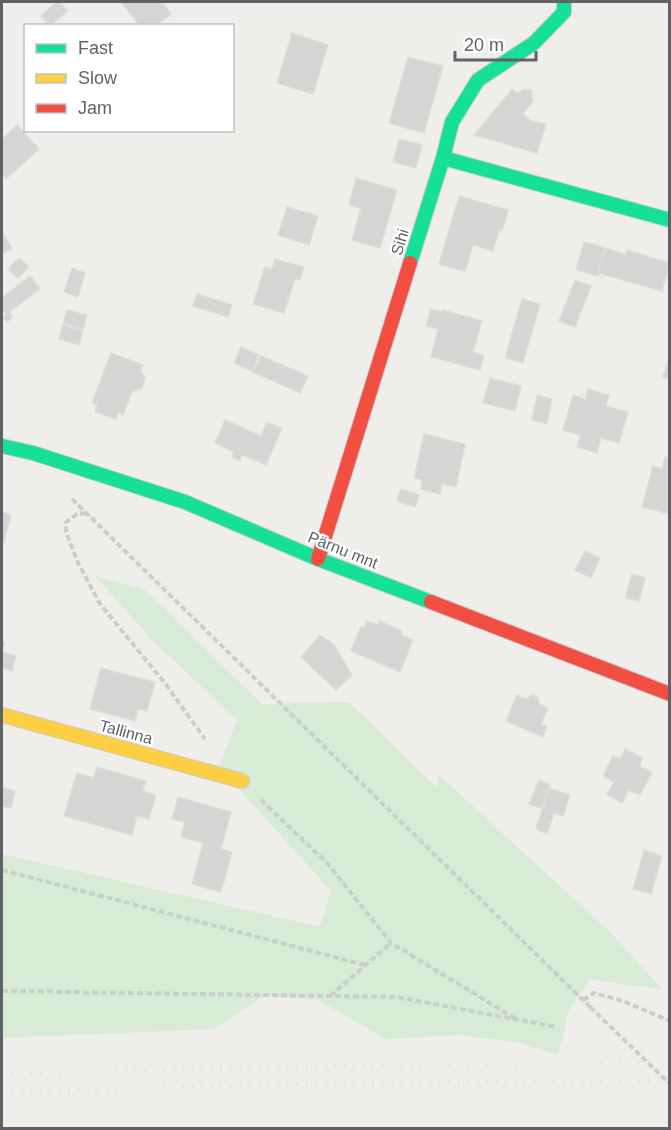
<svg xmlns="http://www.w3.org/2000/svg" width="671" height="1130" viewBox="0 0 671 1130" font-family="Arial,sans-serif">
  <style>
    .green { fill: #d8ebd6 }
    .building { fill: #d6d5d3; stroke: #deddd9; stroke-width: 1.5 }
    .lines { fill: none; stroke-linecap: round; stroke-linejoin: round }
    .fast-casing { stroke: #cacacb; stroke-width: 16 }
    .slow-casing { stroke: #cacacb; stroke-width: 16 }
    .jam-casing { stroke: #cacacb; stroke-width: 16 }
    .path { stroke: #cacfcc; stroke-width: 4; stroke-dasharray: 6 3; stroke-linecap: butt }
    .fast { stroke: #16e098; stroke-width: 14 }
    .slow { stroke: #ffcf43; stroke-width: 14 }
    .jam { stroke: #f24e42; stroke-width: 14 }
    .rail { stroke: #e4e4e4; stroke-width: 4.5; stroke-dasharray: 1.5 8; stroke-linecap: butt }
    .path-bridge { stroke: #cacfcc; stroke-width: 4; stroke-dasharray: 6 3; stroke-linecap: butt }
    .labels { text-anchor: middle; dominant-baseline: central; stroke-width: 4.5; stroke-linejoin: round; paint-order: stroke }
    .street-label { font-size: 16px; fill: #5f6368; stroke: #fff }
  </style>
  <rect width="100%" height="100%" fill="#efeeea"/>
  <polygon class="green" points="95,576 145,590 262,704 349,702 437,788 439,775 610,932 663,990 590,979 569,1010 558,1055 517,1042 459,1035 386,1039 318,1000 264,996 214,1029 2,1038 2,854 320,927 331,891 219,767 237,720 152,640"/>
  <g class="building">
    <polygon points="56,2 59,2 68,11 50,26 41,16"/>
    <polygon points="121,2 162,2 171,14 155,26 140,26"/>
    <polygon points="292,33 328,45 313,94 277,83"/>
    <polygon points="408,57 443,66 424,133 389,123"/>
    <polygon points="512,89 518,93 525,89 531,90 533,101 523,114 531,121 546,124 537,153 474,135"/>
    <polygon points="17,125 39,149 6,179 2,174 2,139"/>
    <polygon points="399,139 422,145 416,168 393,162"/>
    <polygon points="356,178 397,190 380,248 352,240 361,208 349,205"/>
    <polygon points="459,196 508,210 502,231 499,230 493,251 473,245 465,272 439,264"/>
    <polygon points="287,207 318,216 309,245 278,235"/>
    <polygon points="2,233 12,248 2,254"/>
    <polygon points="584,242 606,248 598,276 576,270"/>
    <polygon points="606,248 626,255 627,250 670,263 662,291 598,273"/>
    <polygon points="19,258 29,267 18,278 8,269"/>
    <polygon points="275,259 304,267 300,280 295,279 284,313 253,304 265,267 272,269"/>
    <polygon points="72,268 85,273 78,297 64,292"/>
    <polygon points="30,276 40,289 9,312 13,317 7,322 3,317 6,314 2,309 2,298"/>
    <polygon points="575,280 591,286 575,327 559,321"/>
    <polygon points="197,294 232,305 228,317 193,306"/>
    <polygon points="522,299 540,304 523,363 505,358"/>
    <polygon points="431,309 443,312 443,310 482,321 473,352 484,355 480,370 431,357 438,329 426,326"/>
    <polygon points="67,310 87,315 83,329 63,323"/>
    <polygon points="63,325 83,330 79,345 59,339"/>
    <polygon points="241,347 259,355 252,371 234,363"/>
    <polygon points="111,353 143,365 141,371 145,378 142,388 132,392 123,415 118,413 116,419 95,412 97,405 92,403"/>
    <polygon points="670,355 670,379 663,377"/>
    <polygon points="261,356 308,376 300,393 253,372"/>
    <polygon points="490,378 521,386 515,411 483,403"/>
    <polygon points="588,389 609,395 606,406 628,412 619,443 601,438 597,453 577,447 580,435 563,430 573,395 585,399"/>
    <polygon points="537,395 552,399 547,424 532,420"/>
    <polygon points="225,420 261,436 267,422 282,428 266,465 242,455 240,461 232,457 234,452 215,443"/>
    <polygon points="424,434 465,444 456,487 442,484 440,494 421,489 422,480 414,478"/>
    <polygon points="665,457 670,458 670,514 642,507 653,466 662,469"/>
    <polygon points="401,489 419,495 415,507 397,501"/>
    <polygon points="2,512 11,515 2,549"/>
    <polygon points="585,551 600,558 591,578 575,570"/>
    <polygon points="632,574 645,578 639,601 625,598"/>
    <polygon points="367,621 378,625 379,621 402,631 401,635 413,640 400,672 351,651 361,626 364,628"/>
    <polygon points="320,635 334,645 352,675 336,690 301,657"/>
    <polygon points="2,641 5,642 2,652 16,656 12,671 2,668"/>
    <polygon points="101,668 155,682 147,711 138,709 135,721 90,709"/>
    <polygon points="532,694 538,697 539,704 548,708 541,724 547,727 543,737 506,721 517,695 527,699"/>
    <polygon points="625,749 643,758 639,766 652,772 640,795 628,790 622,803 607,795 614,782 603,776 613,756 620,759"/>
    <polygon points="97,767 146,781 143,791 156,795 149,819 137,816 132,835 64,816 77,773 93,778"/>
    <polygon points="539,780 550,784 541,808 529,804"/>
    <polygon points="2,787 15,791 11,808 2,806"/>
    <polygon points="549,788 570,795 563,816 554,813 547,834 536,829"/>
    <polygon points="178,797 231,812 221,849 232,852 221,892 192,884 203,843 181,837 185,822 172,819"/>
    <polygon points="644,850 662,856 651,894 633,889"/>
  </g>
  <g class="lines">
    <defs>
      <g id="fast">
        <polyline points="443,158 670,220"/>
        <polyline points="410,263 443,158 452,122 478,80 534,43 564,12 564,2"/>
        <polyline points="2,446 33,453 185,502 318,559 431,602"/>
      </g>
      <polyline id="slow" points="2,715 242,781"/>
      <g id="jam">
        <polyline points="318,559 410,263"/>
        <polyline points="431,602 670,694"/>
      </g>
    </defs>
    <use href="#fast" class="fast-casing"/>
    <use href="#slow" class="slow-casing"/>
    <use href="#jam" class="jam-casing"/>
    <g class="path">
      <polyline points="72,499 590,1007"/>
      <polyline points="86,513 77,514 66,522 66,532 78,563 100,604 164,682 205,739"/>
      <polyline points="261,800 328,864 391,943 516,1019"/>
      <polyline points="2,870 365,965"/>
      <polyline points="2,991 396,997 557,1027"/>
      <polyline points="330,996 391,943"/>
      <polyline points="583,1000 594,993 623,1001 670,1021"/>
    </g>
    <use href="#fast" class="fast"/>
    <use href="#slow" class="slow"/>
    <use href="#jam" class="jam"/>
    <g class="rail">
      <polyline points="2,1074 322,1066 670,1063"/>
      <polyline points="2,1092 326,1083 670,1081"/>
    </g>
    <polyline class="path-bridge" points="590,1007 670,1084"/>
  </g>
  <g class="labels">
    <g class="street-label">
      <text transform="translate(400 242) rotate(-73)">Sihi</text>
      <text transform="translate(343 550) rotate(22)">Pärnu mnt</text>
      <text transform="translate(126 732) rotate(15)">Tallinna</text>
    </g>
  </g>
  <rect width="671" height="1130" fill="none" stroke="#5f6368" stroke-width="6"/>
  <rect x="24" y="24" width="210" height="108" fill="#ffffff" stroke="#bfc1c3" stroke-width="1.5"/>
  <rect x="36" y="44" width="30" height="9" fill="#16e098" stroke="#bfc1c3" stroke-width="1.5"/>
  <text x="78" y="54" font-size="18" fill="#5f6368">Fast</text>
  <rect x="36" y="74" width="30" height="9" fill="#ffcf43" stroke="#bfc1c3" stroke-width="1.5"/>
  <text x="78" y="84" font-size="18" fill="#5f6368">Slow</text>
  <rect x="36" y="104" width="30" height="9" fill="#f24e42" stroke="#bfc1c3" stroke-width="1.5"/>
  <text x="78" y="114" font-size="18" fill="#5f6368">Jam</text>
  <path d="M455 51v9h81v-9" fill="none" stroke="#5f6368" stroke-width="3"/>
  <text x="464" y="51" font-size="18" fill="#5f6368" stroke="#ffffff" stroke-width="4.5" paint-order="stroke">20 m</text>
</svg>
